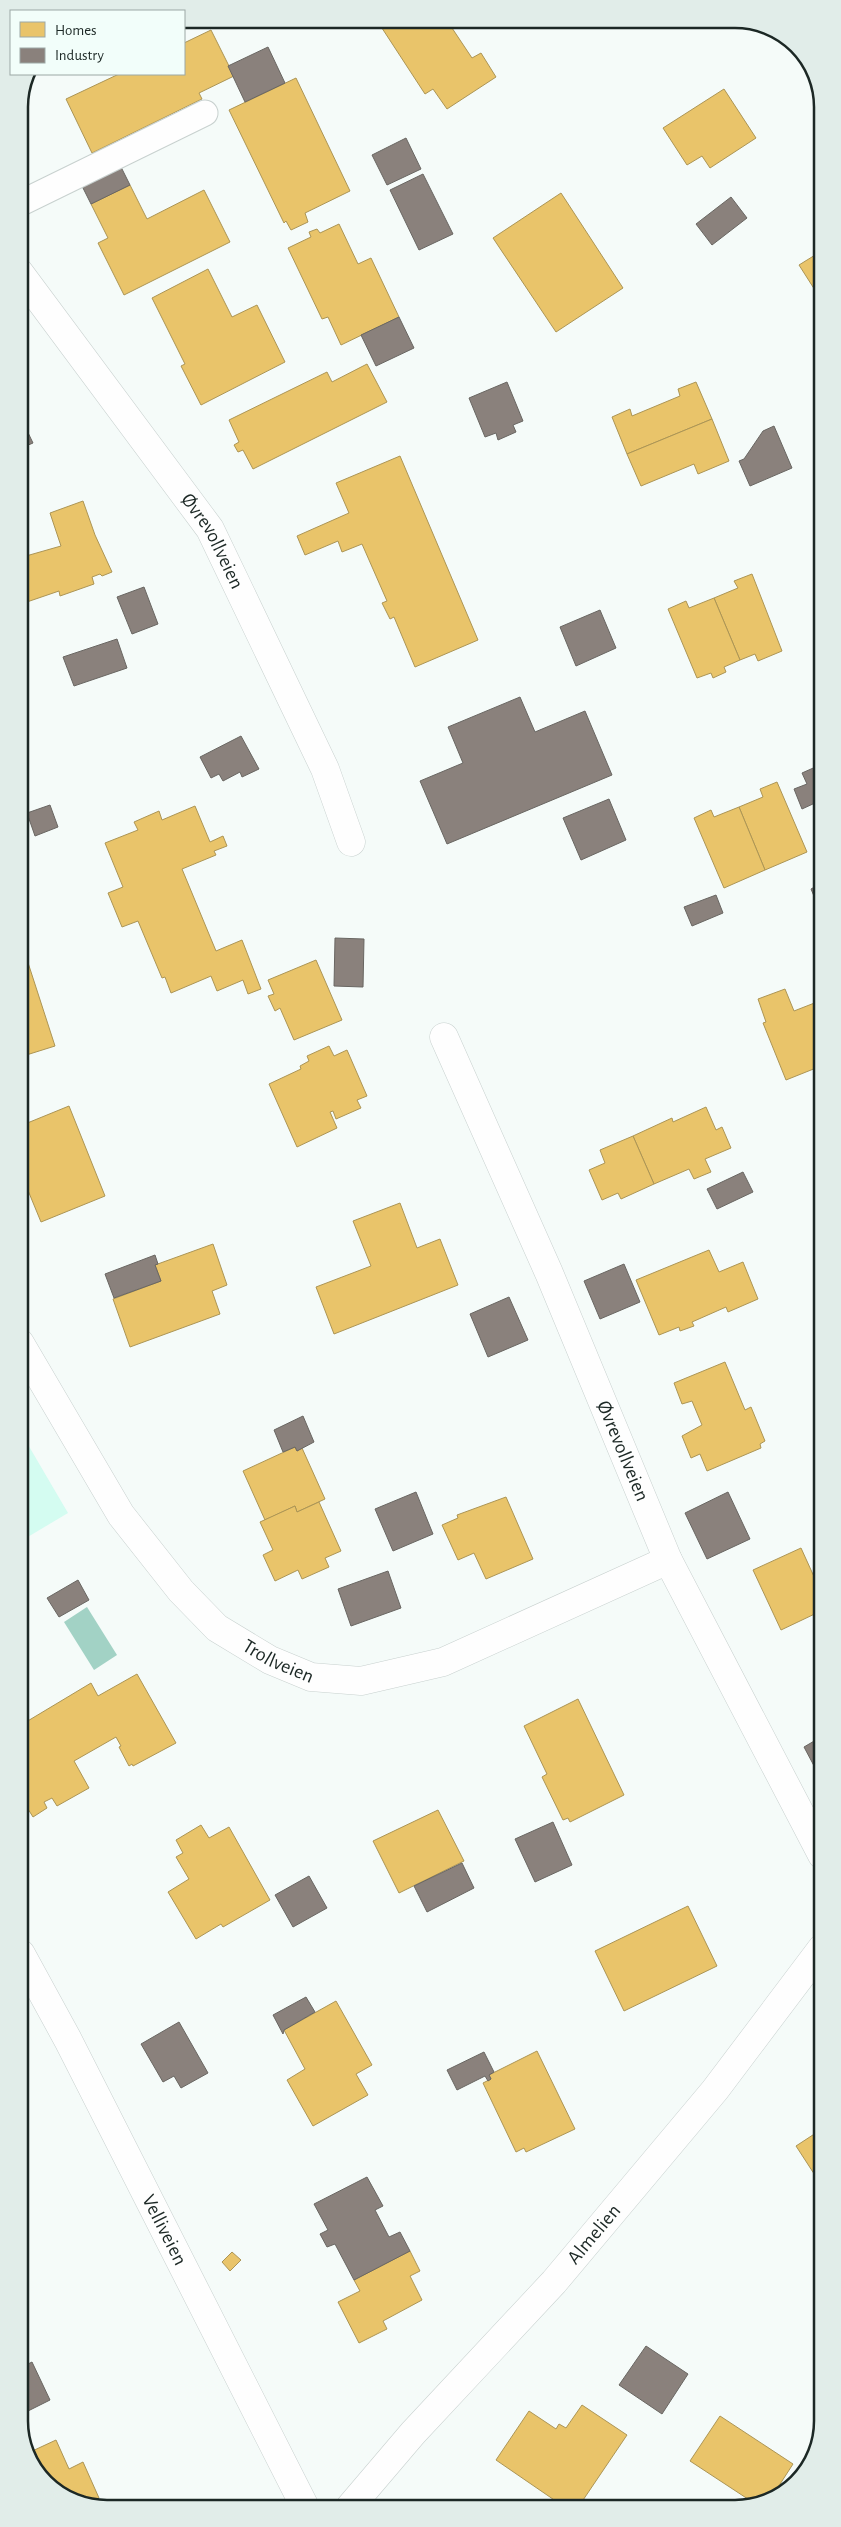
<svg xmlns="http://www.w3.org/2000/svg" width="841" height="2527" viewBox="0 0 841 2527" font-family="'Alegreya Sans',sans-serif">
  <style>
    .green { fill: #d4fcf1 }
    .water { fill: #a2d2c5 }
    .homes { fill: #e9c46a; stroke: #ac9555 }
    .industry { fill: #8a817c; stroke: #696662 }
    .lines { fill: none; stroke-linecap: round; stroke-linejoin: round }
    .lane-casing { stroke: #c8d1cf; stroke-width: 27 }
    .street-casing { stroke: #c8d1cf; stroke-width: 29 }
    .lane { stroke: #fefefe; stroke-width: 25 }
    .street { stroke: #fefefe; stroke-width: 28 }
    .labels { text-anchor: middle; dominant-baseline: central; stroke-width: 5; stroke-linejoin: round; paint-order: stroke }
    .street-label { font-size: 20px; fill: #1c2825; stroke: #f2fefa }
    .rim { fill: none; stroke: #1c2825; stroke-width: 2.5 }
  </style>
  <rect width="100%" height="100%" fill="#f5fbf9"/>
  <polygon class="green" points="20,1431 68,1513 21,1541"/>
  <polygon class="water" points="87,1607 117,1655 94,1670 64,1622"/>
  <g class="homes">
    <polygon points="378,22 448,22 472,58 481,53 496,77 447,109 433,89 425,94"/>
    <polygon points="211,30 234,76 199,93 202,99 92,153 66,99 119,74 184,74 184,43"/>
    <polygon points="296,78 350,191 305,213 308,222 291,230 286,221 284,223 229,110"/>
    <polygon points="724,89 756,138 710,168 702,156 687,165 663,128"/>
    <polygon points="130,185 147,219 204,190 230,242 124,295 98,243 108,238 91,204"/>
    <polygon points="561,193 623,288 556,332 493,238"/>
    <polygon points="339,224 358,264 371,258 399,317 341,345 328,317 322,319 288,248 311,237 309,232 317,229 320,233"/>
    <polygon points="820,252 820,298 799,265"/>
    <polygon points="208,269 232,317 257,305 285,362 201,405 181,366 185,364 152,298"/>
    <polygon points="367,364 387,402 253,469 243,450 238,452 234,445 239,442 229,420 327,372 332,382"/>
    <polygon points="696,382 712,419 627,454 612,417 630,409 632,416 680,396 678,389"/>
    <polygon points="712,419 729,461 698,474 694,464 641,486 627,454"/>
    <polygon points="400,456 478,640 415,667 394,617 390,619 382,603 387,601 362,544 342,552 338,541 305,555 297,536 349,513 336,483"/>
    <polygon points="83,501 95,535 112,572 102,576 100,574 92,577 94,584 60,596 59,591 21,604 19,558 61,546 50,513"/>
    <polygon points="752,574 782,651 758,661 755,654 740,660 714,598 738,588 734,581"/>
    <polygon points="714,598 740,660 724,667 726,672 713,678 711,673 697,678 668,609 686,601 689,608"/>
    <polygon points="777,782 807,852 765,870 739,807 763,797 760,789"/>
    <polygon points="195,806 210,842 223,836 227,846 214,851 216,855 182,869 216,951 242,940 261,989 248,994 243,980 217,991 211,976 171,993 165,977 162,978 138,921 122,927 108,893 123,887 105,843 138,830 134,822 159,811 162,820"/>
    <polygon points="739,807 765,870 724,888 694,818 711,810 714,817"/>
    <polygon points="20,938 55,1046 20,1057"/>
    <polygon points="316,960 342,1020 294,1040 280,1008 275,1011 268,996 274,994 268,980"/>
    <polygon points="785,989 794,1011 817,1002 820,1010 821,1066 786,1080 763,1023 766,1022 758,999"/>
    <polygon points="329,1046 334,1056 347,1050 367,1096 357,1100 361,1108 336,1119 333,1111 330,1112 337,1128 297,1147 269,1084 301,1069 300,1066 309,1061 307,1056"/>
    <polygon points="69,1106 105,1196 41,1222 20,1171 20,1126"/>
    <polygon points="706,1107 716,1130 722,1127 731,1148 705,1159 711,1172 694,1179 689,1169 654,1184 633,1136 672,1118 673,1122"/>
    <polygon points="633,1136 654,1184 621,1199 618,1193 602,1200 589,1170 605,1163 600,1150"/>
    <polygon points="400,1203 417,1248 440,1239 458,1285 334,1334 316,1287 371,1266 353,1221"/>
    <polygon points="213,1244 227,1285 212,1291 220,1314 130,1347 113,1299 161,1281 155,1265"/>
    <polygon points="709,1250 719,1272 743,1262 758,1299 728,1312 726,1307 692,1322 694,1326 680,1331 679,1327 659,1335 636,1280"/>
    <polygon points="725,1362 745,1410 751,1407 765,1441 760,1444 761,1448 707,1471 700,1454 691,1458 682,1436 702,1425 692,1401 682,1404 674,1383"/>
    <polygon points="295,1447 297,1451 302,1448 325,1499 297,1512 295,1506 265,1520 243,1471"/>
    <polygon points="506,1497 533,1559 486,1579 474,1553 458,1560 442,1525 458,1518 457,1515"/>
    <polygon points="319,1502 341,1551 325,1558 329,1567 302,1579 298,1570 275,1581 263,1555 273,1550 260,1522 295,1506 297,1512"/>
    <polygon points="801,1548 821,1592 821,1611 781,1630 753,1570"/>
    <polygon points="137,1674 176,1743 133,1766 132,1764 129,1766 119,1747 121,1746 116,1737 74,1761 89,1788 57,1806 52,1798 44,1802 47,1808 33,1817 23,1801 21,1802 21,1725 91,1683 98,1696"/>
    <polygon points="578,1699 624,1795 570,1822 568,1818 563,1820 542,1777 547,1774 524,1726"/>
    <polygon points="438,1810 464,1861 399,1893 373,1841"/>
    <polygon points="201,1825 209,1838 229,1827 270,1900 223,1927 221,1924 196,1939 168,1892 189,1879 176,1857 183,1853 176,1840"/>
    <polygon points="688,1906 717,1966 624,2011 595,1951"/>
    <polygon points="336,2001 372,2065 356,2074 368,2095 313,2126 287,2080 305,2069 284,2030"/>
    <polygon points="537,2051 575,2129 526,2152 524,2148 516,2152 483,2083 491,2079 489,2075"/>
    <polygon points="822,2129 822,2186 796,2146"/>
    <polygon points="410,2251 420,2271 410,2276 422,2300 383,2321 387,2329 359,2343 338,2302 360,2291 354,2280"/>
    <polygon points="232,2252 241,2260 230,2271 222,2262"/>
    <polygon points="582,2405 627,2435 579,2506 563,2506 496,2460 529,2411 556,2429 559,2424 566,2428"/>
    <polygon points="720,2416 793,2464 773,2495 757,2505 690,2461"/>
    <polygon points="56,2440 69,2469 83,2462 99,2498 88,2503 49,2487 28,2453"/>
  </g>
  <g class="industry">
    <polygon points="268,47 285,83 245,102 228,66"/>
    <polygon points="406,138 421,169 387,185 372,155"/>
    <polygon points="121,167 130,185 91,204 82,186"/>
    <polygon points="423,174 453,234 419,250 390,190"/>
    <polygon points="731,197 747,218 712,245 696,224"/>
    <polygon points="399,317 414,348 376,366 361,335"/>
    <polygon points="507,382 523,421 513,425 516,432 498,440 496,433 485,437 469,398"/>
    <polygon points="19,414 33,443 19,449"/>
    <polygon points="774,426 792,468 750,486 739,461 744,459 763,431"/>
    <polygon points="144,587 158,624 132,634 117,597"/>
    <polygon points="600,610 616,648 576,666 560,627"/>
    <polygon points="117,639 127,668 74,686 63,657"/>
    <polygon points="520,697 535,732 585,711 612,775 447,844 420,781 463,763 448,727"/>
    <polygon points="241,736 259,769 242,777 240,772 223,781 219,774 211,778 200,757"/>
    <polygon points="820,765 820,810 818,811 815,803 802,809 794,789 807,784 802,773"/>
    <polygon points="609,799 626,840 581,860 563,818"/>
    <polygon points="50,805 58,827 35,836 27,813"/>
    <polygon points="820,884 820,908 819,908 811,889"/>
    <polygon points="716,895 723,913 692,926 684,907"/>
    <polygon points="335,938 364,939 363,987 334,986"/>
    <polygon points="743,1172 753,1192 717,1209 707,1189"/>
    <polygon points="155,1255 158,1264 155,1265 161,1281 114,1298 105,1274"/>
    <polygon points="624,1264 640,1302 600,1319 584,1281"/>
    <polygon points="509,1297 528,1340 488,1357 470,1314"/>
    <polygon points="303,1416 314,1442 297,1451 295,1447 283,1452 274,1430"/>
    <polygon points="416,1492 433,1534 393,1551 375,1509"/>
    <polygon points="728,1492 750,1539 707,1559 685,1513"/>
    <polygon points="388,1571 401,1608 351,1626 338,1589"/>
    <polygon points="78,1580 89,1600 59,1617 47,1598"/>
    <polygon points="821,1737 821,1779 804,1747"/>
    <polygon points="553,1822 572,1865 535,1882 515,1839"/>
    <polygon points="462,1863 474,1888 427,1912 414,1886"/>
    <polygon points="309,1876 327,1908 293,1927 275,1895"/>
    <polygon points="306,1997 315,2012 284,2030 283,2034 273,2015"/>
    <polygon points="179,2022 208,2073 181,2088 174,2076 163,2082 141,2044"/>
    <polygon points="484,2052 494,2072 489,2075 491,2079 488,2081 485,2076 457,2090 447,2070"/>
    <polygon points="367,2177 383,2206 375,2210 389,2237 400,2232 410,2251 354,2280 335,2244 327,2247 320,2234 328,2230 314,2204"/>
    <polygon points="646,2346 688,2374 662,2414 619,2385"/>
    <polygon points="32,2362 50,2400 22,2414 22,2367"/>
  </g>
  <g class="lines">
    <defs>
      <polyline id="lane" points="19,204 205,113"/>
      <g id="street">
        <path id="s1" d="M19,272l191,257 115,240 26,73"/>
        <path id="s2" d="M444,1037l105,236 119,287 154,295"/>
        <path id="s3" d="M20,1343l101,172 60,76 36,37 53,32 41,17 50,4 82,-19 225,-102"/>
        <path id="s4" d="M21,1954l47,86 237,467"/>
        <path id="s5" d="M350,2507l63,-74 141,-151 161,-192 107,-142"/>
      </g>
    </defs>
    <use href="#lane" class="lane-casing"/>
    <use href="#street" class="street-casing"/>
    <use href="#lane" class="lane"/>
    <use href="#street" class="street"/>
  </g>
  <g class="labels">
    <g class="street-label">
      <text stroke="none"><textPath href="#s1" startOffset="332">Øvrevollveien</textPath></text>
      <text stroke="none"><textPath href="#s2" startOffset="451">Øvrevollveien</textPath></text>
      <text stroke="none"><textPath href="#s3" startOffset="418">Trollveien</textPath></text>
      <text stroke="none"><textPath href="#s4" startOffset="311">Velliveien</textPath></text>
      <text stroke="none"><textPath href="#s5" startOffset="366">Almelien</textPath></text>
    </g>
  </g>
  <path d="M0 0H841V2527H0ZM107 28H735A79 79 0 0 1 814 107V2421A79 79 0 0 1 735 2500H107A79 79 0 0 1 28 2421V107A79 79 0 0 1 107 28Z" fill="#e1ede9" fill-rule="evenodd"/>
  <path class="rim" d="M107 28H735A79 79 0 0 1 814 107V2421A79 79 0 0 1 735 2500H107A79 79 0 0 1 28 2421V107A79 79 0 0 1 107 28Z"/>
  <rect x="10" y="10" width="175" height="65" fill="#f2fefa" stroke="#9ca8a5"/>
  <rect x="20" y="22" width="25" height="15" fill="#e9c46a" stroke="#9ca8a5"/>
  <text x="55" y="35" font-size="15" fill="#1c2825">Homes</text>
  <rect x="20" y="48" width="25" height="15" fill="#8a817c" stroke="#9ca8a5"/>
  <text x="55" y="60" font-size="15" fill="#1c2825">Industry</text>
</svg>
